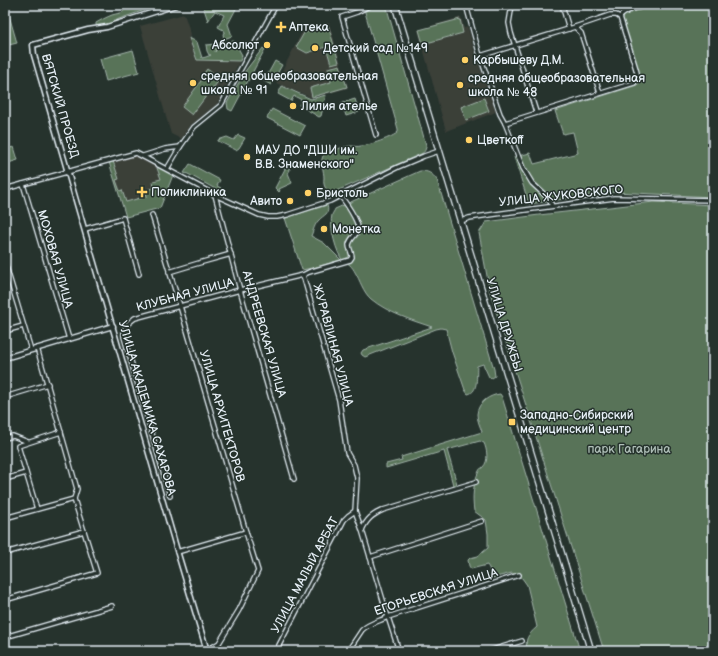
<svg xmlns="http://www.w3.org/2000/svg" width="718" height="656" viewBox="0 0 718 656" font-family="'Balsamiq Sans',sans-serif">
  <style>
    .built { fill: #3a3f39 }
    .green { fill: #597359; stroke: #a0b2a8 }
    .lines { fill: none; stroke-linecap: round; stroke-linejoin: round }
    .minor-casing { stroke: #e8f1f8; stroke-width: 6 }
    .tertiary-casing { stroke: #e8f1f8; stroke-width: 7 }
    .primary-casing { stroke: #e8f1f8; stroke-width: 8 }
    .minor { stroke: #26332d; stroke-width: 3.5 }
    .tertiary { stroke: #26332d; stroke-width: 4 }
    .primary { stroke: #26332d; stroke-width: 5.5 }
    .poi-dot { fill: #ffd166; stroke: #26332d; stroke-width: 1.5 }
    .labels { text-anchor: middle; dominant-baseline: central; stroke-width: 3; stroke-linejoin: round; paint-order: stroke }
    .poi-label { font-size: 12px; fill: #e8f1f8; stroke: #26332d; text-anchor: start }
    .street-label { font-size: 12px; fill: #e8f1f8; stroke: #26332d }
    .park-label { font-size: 12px; fill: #afbfb8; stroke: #26332d }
  </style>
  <rect width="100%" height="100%" fill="#26332d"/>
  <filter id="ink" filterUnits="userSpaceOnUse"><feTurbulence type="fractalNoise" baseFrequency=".025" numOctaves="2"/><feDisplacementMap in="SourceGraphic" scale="8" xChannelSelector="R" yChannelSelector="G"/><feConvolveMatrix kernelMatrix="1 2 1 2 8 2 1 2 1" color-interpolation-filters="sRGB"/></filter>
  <g filter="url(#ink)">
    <g class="built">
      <polygon points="184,14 191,34 189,38 197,60 240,61 217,104 190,126 181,139 171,134 140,26"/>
      <polygon points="461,17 464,28 468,27 476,57 496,112 446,131 418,30"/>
      <polygon points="329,23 348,88 312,98 276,83 302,32"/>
      <polygon points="135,155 173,175 160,208 126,217 109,162"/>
    </g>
    <g class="green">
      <polygon points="5,5 6,5 17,43 5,46"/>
      <path d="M128,5h31l-40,14 -12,6 -9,1 -2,-1v-2c5,-3 11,-6 16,-8 10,-3 10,0 16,-10z"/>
      <polygon points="206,5 230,5 236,9 228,24 232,36 224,39 223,34 225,31 218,27 224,15 215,11 208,21 203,6"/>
      <path d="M363,5h23l40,140c0,4 -1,7 -5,9l-89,39c-7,-3 -9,-8 -8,-15 0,-7 -4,-17 -1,-22 2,-4 23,-10 28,-10 3,0 6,1 10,0 7,0 33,-9 37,-14v-3z"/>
      <polygon points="650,5 713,5 713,197 615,192 529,204 514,157 530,153 534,164 578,153 573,132 563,134 555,111 637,85 640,82 640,78 621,17 623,15 650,6"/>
      <polygon points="460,19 463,33 423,44 419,30"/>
      <polygon points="328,25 339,62 331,64 326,47 307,53 296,47 304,33"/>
      <polygon points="189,38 197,42 202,58 206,57 211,55 209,55 207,51 206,45 218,44 215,52 220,43 234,41 242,55 240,61 197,60"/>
      <polygon points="263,48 265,49 232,111 228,109 227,103 246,70"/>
      <polygon points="133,50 139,72 106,81 100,59"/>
      <polygon points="275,61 282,65 271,85 264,81"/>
      <polygon points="340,65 347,87 312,97 310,88 331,82 328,68"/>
      <polygon points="207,69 220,79 214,87 213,87 192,115 182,107 203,78 201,77"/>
      <polygon points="282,86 311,99 326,95 321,116 319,117 299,105 302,100 294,96 291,101 278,94"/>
      <polygon points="484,98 489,111 466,120 461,107"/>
      <polygon points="355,99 359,112 346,116 342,103"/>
      <polygon points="272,109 305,126 300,135 267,118"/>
      <polygon points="238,135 245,138 239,148 236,150 218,141 218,140 227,137 234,140"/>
      <polygon points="14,147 18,160 5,164 5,149"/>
      <polygon points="113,161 119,179 116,180 120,191 122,190 126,202 147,196 145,190 154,188 153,181 161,179 157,168 158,167 173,175 160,208 126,217 109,162"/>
      <polygon points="190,164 220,180 217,186 221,188 219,191 188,174 184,173"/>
      <polygon points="287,165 288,165 290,170 288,173 292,183 279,189 280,191 279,192 275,188"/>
      <path d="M420,171c8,0 12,2 17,9l57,189 1,7 -3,2 -3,-1 -6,-13 -6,2c-1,9 2,26 -9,28l-3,-4 -13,-38 -6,-23 -5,-1 -5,1 -71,28 -3,-2 -1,-2 2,-3 69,-23c-21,-7 -44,-14 -61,-28 -8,-7 -11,-19 -16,-27 -1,-2 -3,-5 -5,-7 -2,-2 -4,-2 -6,-3 -8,-8 -15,-37 -12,-47 0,-1 3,-5 3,-6z"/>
      <polygon points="654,202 713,205 713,651 604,651 490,292 479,233 486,222 539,215"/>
      <path d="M327,205c3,10 -3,9 -9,16 -3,3 -5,10 -7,15l13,7 17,17 -24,7 -15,3 -17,-52z"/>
      <path d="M500,394l2,3 78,254h-53c-2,-13 0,-15 10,-24l-10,-42 -5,-7 -10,-5 -20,5 -3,-10 -2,-3 -16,4 -2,-3 -1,-6 2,-2 8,-2 10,-8v-14l-2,-14 -12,-9c-2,-13 -1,-28 5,-40 2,-4 1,-1 4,-4 6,-6 4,-17 1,-24l-4,-2 -33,9 10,34 -4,1 -9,-34 -58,17v-4l16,-4 -1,-3 81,-25c-2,-6 -5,-12 -5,-18 1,-12 13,-19 23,-20z"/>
    </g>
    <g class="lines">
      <defs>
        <g id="minor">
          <polyline points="371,5 357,12 342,17 376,135"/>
          <polyline points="466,5 480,56 500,114 505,123 523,168 532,183 549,199 552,206"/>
          <polyline points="512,5 509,23 511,33 536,112"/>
          <polyline points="562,5 569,29"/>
          <polyline points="575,27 581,33 600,93"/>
          <path d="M480,56l95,-29 35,-12h6l4,2c6,-8 19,-9 29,-12"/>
          <polyline points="505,123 634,83 638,77 636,69 620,17"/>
          <polyline points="143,156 165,149 180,147 194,127 221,105 276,5"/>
          <polyline points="167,169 180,147"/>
          <polyline points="23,184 69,339"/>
          <polyline points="5,189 136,153 215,195 259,215 268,217 277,217 287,215 330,201 398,167 424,156 439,151"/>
          <polyline points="215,195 240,290 294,479"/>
          <polyline points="152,215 180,306 246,532 258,571 239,610 219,643 207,650"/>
          <polyline points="461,221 469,218 503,213 614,198 713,200"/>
          <polyline points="85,229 123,218 139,274"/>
          <polyline points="5,263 31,350"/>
          <polyline points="169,272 199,263 231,254"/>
          <polyline points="303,275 339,400 347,453 354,465 357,478 355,511 362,530 388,617 399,651"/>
          <polyline points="5,331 23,326"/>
          <polyline points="5,397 48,384"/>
          <polyline points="5,438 13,436 28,442"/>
          <polyline points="5,479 26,473"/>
          <path d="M170,496l-46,-159c-1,-11 3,-13 11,-19l105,-28 63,-15 6,-3 41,-12 2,-3c0,-4 -3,-8 -3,-12 1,-7 8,-10 9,-16 1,-7 -13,-28 -18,-33"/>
          <polyline points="37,509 18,446 61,432"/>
          <polyline points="5,518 74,499"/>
          <path d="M362,530c5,-11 10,-15 21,-20l93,-28"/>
          <polyline points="177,552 246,532"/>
          <polyline points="5,553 84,531"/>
          <polyline points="370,557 482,521"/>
          <polyline points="5,600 97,573 74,499 77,489 37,348"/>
          <polyline points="5,637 112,606"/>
          <polyline points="276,651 344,520 348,516 355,511"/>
          <path d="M348,651l14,-21c7,-7 18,-9 26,-13l131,-42"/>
          <polyline points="489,651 522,641"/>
        </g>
        <g id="tertiary">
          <polyline points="176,5 107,27 88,30 33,45 34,55 178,554 207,651"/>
          <polyline points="5,358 113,326"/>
        </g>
        <polyline id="primary" points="395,5 591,651"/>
      </defs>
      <use href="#minor" class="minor-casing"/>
      <use href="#tertiary" class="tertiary-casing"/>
      <use href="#primary" class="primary-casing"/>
      <use href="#minor" class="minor"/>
      <use href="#tertiary" class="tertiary"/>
      <use href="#primary" class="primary"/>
    </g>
  </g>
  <g class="poi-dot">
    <path d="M279 21h4v4h4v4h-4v4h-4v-4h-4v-4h4z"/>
    <circle cx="267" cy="45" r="4"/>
    <circle cx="315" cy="48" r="4"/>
    <circle cx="465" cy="60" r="4"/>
    <circle cx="193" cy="83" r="4"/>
    <circle cx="460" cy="85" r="4"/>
    <circle cx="293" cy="106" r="4"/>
    <circle cx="469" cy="140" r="4"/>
    <circle cx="247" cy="157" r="4"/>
    <path d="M140 186h4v4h4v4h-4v4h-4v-4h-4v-4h4z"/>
    <circle cx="308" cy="193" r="4"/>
    <circle cx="290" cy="201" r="4"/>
    <circle cx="324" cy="229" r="4"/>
    <rect x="508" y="418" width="8" height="8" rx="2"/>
  </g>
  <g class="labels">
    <g class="poi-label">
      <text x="289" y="27">Аптека</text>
      <text x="259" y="45" text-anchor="end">Абсолют</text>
      <text x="323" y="48">Детский сад №149</text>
      <text x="473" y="60">Карбышеву Д.М.</text>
      <text x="201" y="76">средняя общеобразовательная<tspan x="201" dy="14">школа № 91</tspan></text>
      <text x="468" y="78">средняя общеобразовательная<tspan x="468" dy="14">школа № 48</tspan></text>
      <text x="301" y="106">Лилия ателье</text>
      <text x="477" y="140">Цветкоff</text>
      <text x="255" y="150">МАУ ДО "ДШИ им.<tspan x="255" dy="14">В.В. Знаменского"</tspan></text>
      <text x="151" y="192">Поликлиника</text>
      <text x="316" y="193">Бристоль</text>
      <text x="282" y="201" text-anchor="end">Авито</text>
      <text x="332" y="229">Монетка</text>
      <text x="520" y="415">Западно-Сибирский<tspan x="520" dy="14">медицинский центр</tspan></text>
    </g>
    <g class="street-label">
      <text transform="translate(60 106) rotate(74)">ВЯТСКИЙ ПРОЕЗД</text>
      <text transform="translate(561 196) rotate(-6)">УЛИЦА ЖУКОВСКОГО</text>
      <text transform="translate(55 259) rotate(74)">МОХОВАЯ УЛИЦА</text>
      <text transform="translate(185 295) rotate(-15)">КЛУБНАЯ УЛИЦА</text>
      <text transform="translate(504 325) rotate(73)">УЛИЦА ДРУЖБЫ</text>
      <text transform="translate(264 334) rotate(74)">АНДРЕЕВСКАЯ УЛИЦА</text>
      <text transform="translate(333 345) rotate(75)">ЖУРАВЛИНАЯ УЛИЦА</text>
      <text transform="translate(147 408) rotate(74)">УЛИЦА АКАДЕМИКА САХАРОВА</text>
      <text transform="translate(222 416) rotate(74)">УЛИЦА АРХИТЕКТОРОВ</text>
      <text transform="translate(305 575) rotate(-62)">УЛИЦА МАЛЫЙ АРБАТ</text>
      <text transform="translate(436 592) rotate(-18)">ЕГОРЬЕВСКАЯ УЛИЦА</text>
    </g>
    <g class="park-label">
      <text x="629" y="449">парк Гагарина</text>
    </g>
  </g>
  <rect width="718" height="656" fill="none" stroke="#26332d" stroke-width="20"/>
  <rect x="10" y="10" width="698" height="636" fill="none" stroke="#e8f1f8" stroke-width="1.5" filter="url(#ink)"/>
</svg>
